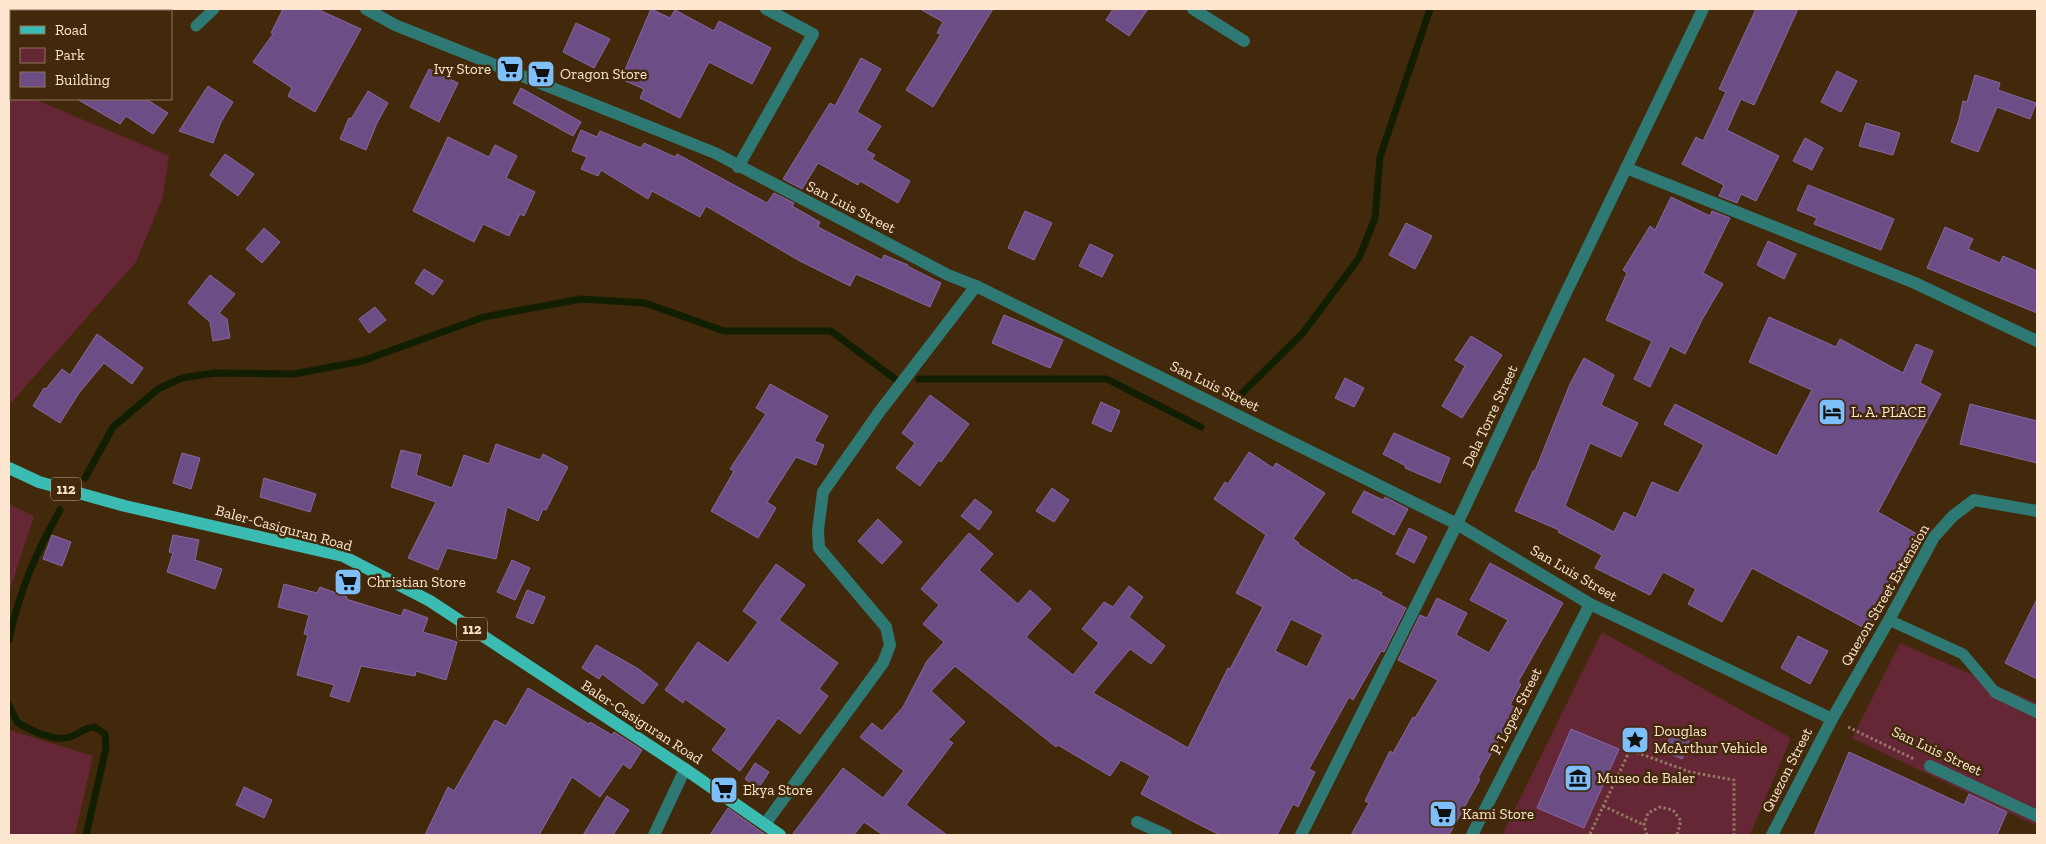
<svg xmlns="http://www.w3.org/2000/svg" width="2046" height="844" viewBox="0 0 2046 844" font-family="'Zilla Slab',serif">
  <style>
    .green { fill: #652635 }
    .lines { fill: none; stroke-linecap: round; stroke-linejoin: round }
    .stream { stroke: #111e00; stroke-width: 7 }
    .building { fill: #6c4d86; stroke: #8768a3; fill-rule: evenodd }
    .path { stroke: #91795e; stroke-width: 3; stroke-dasharray: 2.5 2.5; stroke-linecap: butt }
    .service { stroke: #2e7973; stroke-width: 11 }
    .pedestrian { stroke: #2e7973; stroke-width: 12 }
    .minor { stroke: #2e7973; stroke-width: 12 }
    .tertiary { stroke: #2e7973; stroke-width: 12 }
    .primary { stroke: #3abcb2; stroke-width: 12 }
    .labels { text-anchor: middle; dominant-baseline: central; stroke-width: 5; stroke-linejoin: round; paint-order: stroke }
    .shield { fill: #42290b; stroke: #c4ad94; stroke-width: 1 }
    .shield-label { font-size: 14px; font-weight: bold; fill: #fce6cf }
    .poi-label { font-size: 15px; fill: #fce6cf; stroke: #42290b; text-anchor: start }
    .street-label { font-size: 15px; fill: #fce6cf; stroke: #42290b }
  </style>
  <rect width="100%" height="100%" fill="#42290b"/>
  <g class="green">
    <polygon points="9,97 34,99 169,156 163,197 136,262 9,405"/>
    <polygon points="9,504 34,516 9,593"/>
    <polygon points="1602,632 1791,738 1750,835 1502,835"/>
    <polygon points="1900,643 2037,703 2037,826 1852,738"/>
    <polygon points="9,730 93,756 75,835 9,835"/>
  </g>
  <g class="lines">
    <g class="stream">
      <polyline points="919,379 1107,379 1201,427"/>
      <polyline points="1241,394 1302,334 1359,258 1375,218 1380,157 1430,9"/>
      <polyline points="85,478 113,427 158,389 182,378 215,373 294,374 362,361 484,317 581,299 645,303 724,331 831,331 895,379"/>
      <path d="M9,640c10,-49 27,-87 51,-130"/>
      <path d="M9,705l8,17c12,8 37,20 53,15 9,-3 15,-10 25,-10l10,7 1,14 -20,87"/>
    </g>
  </g>
  <g class="building">
    <polygon points="283,9 317,9 361,29 315,112 288,96 292,88 253,62 273,34 271,33"/>
    <polygon points="651,9 670,18 675,10 714,31 719,21 771,48 752,84 709,62 680,118 640,98 644,89 621,79"/>
    <polygon points="920,9 993,9 933,107 906,90 941,34 937,33 943,22"/>
    <polygon points="1113,9 1148,9 1129,36 1106,20"/>
    <polygon points="1756,9 1798,9 1754,105 1741,99 1727,130 1779,156 1756,201 1741,194 1737,203 1719,196 1724,185 1682,164 1696,137 1703,141 1726,92 1719,89"/>
    <polygon points="576,23 610,39 594,68 563,52"/>
    <polygon points="861,58 881,69 857,112 881,126 866,150 875,155 872,159 910,181 898,203 860,181 858,185 818,163 802,189 783,179 830,103 835,106"/>
    <polygon points="429,69 458,83 439,122 410,107"/>
    <polygon points="1837,71 1857,81 1841,112 1821,102"/>
    <polygon points="1975,75 2000,83 1998,90 2036,103 2030,119 1997,107 1978,152 1951,142 1959,120 1963,101 1967,102"/>
    <polygon points="208,86 233,102 221,122 213,143 179,131"/>
    <polygon points="521,88 581,122 573,136 513,103"/>
    <polygon points="368,91 388,103 377,123 366,150 340,139 349,118 351,119"/>
    <polygon points="77,99 146,99 168,113 153,134 126,116 120,124"/>
    <polygon points="1866,123 1900,133 1893,155 1859,146"/>
    <polygon points="581,130 597,137 600,131 641,148 644,143 675,157 677,154 767,203 774,193 794,203 792,206 820,222 818,227 882,260 884,255 908,265 907,266 941,283 930,307 856,274 850,286 798,260 706,206 700,217 652,191 648,199 601,170 598,176 581,169 587,157 572,151"/>
    <polygon points="448,137 489,157 495,145 517,156 506,178 535,192 524,216 520,214 509,236 483,224 474,242 413,211"/>
    <polygon points="1805,138 1823,148 1812,170 1793,161"/>
    <polygon points="225,154 254,174 238,196 210,175"/>
    <polygon points="1808,185 1894,219 1881,250 1814,224 1817,218 1797,210"/>
    <polygon points="1671,197 1710,216 1712,211 1730,218 1703,273 1723,284 1703,318 1685,354 1670,346 1650,387 1634,379 1652,341 1606,320 1627,273 1623,270 1650,226 1655,230"/>
    <polygon points="1025,211 1052,223 1034,260 1008,248"/>
    <polygon points="1406,223 1432,236 1415,269 1389,255"/>
    <polygon points="1945,227 1973,239 1968,249 2000,263 2003,256 2037,271 2037,313 1927,268"/>
    <polygon points="264,228 280,242 262,263 246,249"/>
    <polygon points="1768,241 1796,254 1784,279 1757,265"/>
    <polygon points="1090,244 1113,255 1102,277 1079,266"/>
    <polygon points="424,269 443,281 433,295 415,283"/>
    <polygon points="210,275 235,294 219,313 227,319 230,338 213,341 210,322 188,303"/>
    <polygon points="375,307 386,320 369,333 359,319"/>
    <polygon points="1004,315 1063,340 1050,368 992,343"/>
    <polygon points="1769,317 1836,347 1840,339 1903,373 1916,344 1933,351 1920,383 1941,394 1878,512 1917,534 1868,630 1752,568 1722,622 1688,604 1696,589 1663,572 1650,595 1595,568 1602,555 1558,532 1559,530 1515,511 1533,471 1535,471 1570,384 1584,358 1614,375 1601,405 1638,423 1621,457 1590,443 1565,506 1614,532 1624,512 1636,518 1652,482 1678,493 1704,445 1664,424 1675,404 1777,456 1812,390 1749,362"/>
    <polygon points="97,334 143,368 132,384 104,363 79,393 60,423 33,406 44,388 46,389 62,369 70,375"/>
    <polygon points="1471,336 1502,355 1462,418 1442,406 1465,366 1455,360"/>
    <polygon points="1345,378 1364,388 1354,407 1335,398"/>
    <polygon points="770,384 828,416 814,441 824,445 816,465 796,457 767,502 776,508 758,538 711,511 734,471 730,469 766,414 756,408"/>
    <polygon points="930,395 969,424 941,462 939,460 920,486 896,468 915,443 902,433"/>
    <polygon points="1101,402 1120,411 1111,432 1092,423"/>
    <polygon points="1970,404 2037,421 2037,463 1960,444"/>
    <polygon points="1394,433 1450,458 1440,483 1405,468 1406,466 1383,454"/>
    <polygon points="496,444 540,460 543,454 568,467 546,510 543,509 538,521 507,507 496,559 447,548 438,570 408,558 436,502 391,487 401,450 421,455 416,475 452,488 464,455 489,464"/>
    <path d="M1249,452l24,16 3,-5 49,30 -32,46 6,4 -1,1 56,37 1,-2 27,14 -1,2 25,13 -22,44 -3,-1 -28,49 -4,-3 -40,72 6,3 -17,35 -5,-3 -16,31h-57l-26,-13 -53,-28 9,-18 -29,-16 -11,16 -52,-31 -2,2 -101,-81 -24,25 34,31 -17,18 5,3 -47,62 41,30h-64l-19,-13 -10,13h-62l51,-67 40,30 21,-27 -44,-34 12,-14 10,8 21,-24 24,-46 17,-19 -21,-18 16,-19 -18,-16 48,-56 24,21 -14,16 39,34 12,-14 21,19 -25,28 47,38 26,-32 -17,-14 22,-27 9,5 16,-21 14,11 -14,20 36,29 -14,18 -21,-15 -37,44 95,55 40,-80 2,1 33,-62 -27,-14 30,-58 -52,-36 11,-17 3,2zM1291,619l32,16 -16,32 -32,-16z"/>
    <polygon points="182,453 200,458 191,489 173,483"/>
    <polygon points="264,478 316,494 310,512 260,497"/>
    <polygon points="1052,488 1069,500 1054,522 1036,511"/>
    <polygon points="1364,491 1383,500 1385,497 1408,509 1394,535 1352,512"/>
    <polygon points="975,499 992,512 979,530 961,516"/>
    <polygon points="878,519 902,542 882,564 858,541"/>
    <polygon points="1409,528 1427,537 1414,563 1396,554"/>
    <polygon points="52,535 71,542 62,566 43,559"/>
    <polygon points="173,535 199,540 195,560 222,569 215,589 167,572 173,553 169,552"/>
    <polygon points="512,560 530,568 515,600 497,592"/>
    <polygon points="1490,563 1563,603 1518,682 1521,684 1510,705 1516,708 1478,778 1480,779 1449,835 1351,835 1369,803 1365,801 1390,751 1393,753 1413,717 1415,718 1438,680 1398,660 1420,615 1427,618 1437,598 1467,613 1456,635 1489,653 1508,620 1470,600"/>
    <polygon points="776,564 805,585 779,620 838,663 819,689 828,696 800,734 778,718 740,771 712,750 727,729 685,699 683,703 665,690 698,642 728,663 758,622 743,611"/>
    <polygon points="284,584 317,593 320,587 347,597 346,599 401,616 404,609 428,618 423,632 457,642 446,680 416,671 415,676 361,666 349,702 330,696 334,685 297,675 308,635 304,634 309,615 278,607"/>
    <polygon points="527,590 545,597 533,624 516,617"/>
    <polygon points="2037,599 2037,679 2005,663"/>
    <polygon points="1798,636 1828,651 1810,684 1781,668"/>
    <polygon points="596,645 637,668 658,684 643,704 602,674 599,679 582,668"/>
    <polygon points="528,688 589,724 590,722 612,735 614,732 642,750 630,769 623,764 600,797 572,777 539,835 425,835 448,787 454,791 495,720 506,726"/>
    <polygon points="1571,729 1619,749 1584,828 1537,808"/>
    <polygon points="1671,734 1689,741 1682,759 1664,751"/>
    <polygon points="1849,752 1964,805 1969,794 2007,812 1997,835 1814,835"/>
    <polygon points="755,763 769,772 758,789 745,779"/>
    <polygon points="244,787 272,800 264,818 236,805"/>
    <polygon points="607,796 629,810 613,835 583,835"/>
    <polygon points="728,808 766,835 710,835"/>
  </g>
  <g class="lines">
    <g class="path">
      <polyline points="1848,727 1914,759"/>
      <polyline points="1603,806 1644,825"/>
      <polyline points="1590,834 1630,750 1690,772 1734,780 1734,835"/>
      <polyline points="1647,835 1644,825 1648,813 1660,807 1673,810 1681,821 1677,835"/>
    </g>
    <g class="service">
      <polyline points="196,26 214,9"/>
      <polyline points="1889,620 1963,654 1995,692"/>
    </g>
    <g class="pedestrian">
      <polyline points="1995,692 2037,712"/>
      <polyline points="1930,766 2037,816"/>
    </g>
    <g class="minor">
      <polyline points="366,9 395,25 715,153 948,275 976,286 1457,524 1590,604 1832,719"/>
      <polyline points="1193,9 1244,41"/>
      <polyline points="738,167 813,34 766,9"/>
      <polyline points="1626,168 1915,283 2037,341"/>
      <polyline points="1137,822 1166,835"/>
      <polyline points="765,824 883,663 890,645 886,627 819,548 818,530 823,492 880,411 976,286"/>
      <polyline points="654,835 685,769"/>
      <polyline points="1301,835 1457,524 1562,301 1703,9"/>
      <polyline points="1472,835 1590,604"/>
    </g>
    <polyline class="tertiary" points="1772,835 1832,719 1889,620 1934,537 1953,516 1974,500 2037,511"/>
    <polyline class="primary" points="9,468 39,482 125,506 343,556 430,601 685,769 780,835"/>
  </g>
  <defs>
    <symbol id="supermarket-square" viewBox="-11 -11 22 22"><rect x="-9" y="-9" width="18" height="18" rx="4" fill="#7ebef9" stroke="#42290b"/><path d="M-6-5.5h2.5l.6 2H6L4.5 2H-2.5L-4.4-4H-6ZM-1.5 3.2a1.3 1.3 0 1 0 .1 0ZM3 3.2a1.3 1.3 0 1 0 .1 0Z" fill="#111"/></symbol>
    <symbol id="hotel-square" viewBox="-11 -11 22 22"><rect x="-9" y="-9" width="18" height="18" rx="4" fill="#7ebef9" stroke="#42290b"/><path d="M-6-4.5h1.5V1H6V5H4.5V3h-9V5H-6ZM-4 0a1.8 1.8 0 1 1 3.6 0ZM.5 0V-2.5h3Q6-2.5 6 0Z" fill="#111"/></symbol>
    <symbol id="sight-square" viewBox="-11 -11 22 22"><rect x="-9" y="-9" width="18" height="18" rx="4" fill="#7ebef9" stroke="#42290b"/><path d="M0-6L1.8-2.2L6-1.7L2.9 1.2L3.7 5.4L0 3.3L-3.7 5.4L-2.9 1.2L-6-1.7L-1.8-2.2Z" fill="#111"/></symbol>
    <symbol id="museum-square" viewBox="-11 -11 22 22"><rect x="-9" y="-9" width="18" height="18" rx="4" fill="#7ebef9" stroke="#42290b"/><path d="M0-6L6-3V-2H-6V-3ZM-5-1h2V3h-2ZM-1-1h2V3h-2ZM3-1h2V3H3ZM-6 4H6V6H-6Z" fill="#111"/></symbol>
  </defs>
  <g fill-rule="evenodd">
    <use href="#supermarket-square" x="494" y="53" width="32" height="32"/>
    <use href="#supermarket-square" x="525" y="58" width="32" height="32"/>
    <use href="#hotel-square" x="1816" y="396" width="32" height="32"/>
    <use href="#supermarket-square" x="332" y="566" width="32" height="32"/>
    <use href="#sight-square" x="1619" y="724" width="32" height="32"/>
    <use href="#museum-square" x="1562" y="762" width="32" height="32"/>
    <use href="#supermarket-square" x="708" y="774" width="32" height="32"/>
    <use href="#supermarket-square" x="1427" y="798" width="32" height="32"/>
  </g>
  <g class="labels">
    <g class="shield">
      <rect x="51" y="477.5" width="30" height="23" rx="4"/>
      <rect x="457" y="617.5" width="30" height="23" rx="4"/>
    </g>
    <g class="shield-label">
      <text x="66" y="489">112</text>
      <text x="472" y="629">112</text>
    </g>
    <g class="poi-label">
      <text x="491" y="69" text-anchor="end">Ivy Store</text>
      <text x="560" y="74">Oragon Store</text>
      <text x="1851" y="412">L. A. PLACE</text>
      <text x="367" y="582">Christian Store</text>
      <text x="1654" y="731">Douglas<tspan x="1654" dy="17">McArthur Vehicle</tspan></text>
      <text x="1597" y="778">Museo de Baler</text>
      <text x="743" y="790">Ekya Store</text>
      <text x="1462" y="814">Kami Store</text>
    </g>
    <g class="street-label">
      <text transform="translate(851 207) rotate(27)">San Luis Street</text>
      <text transform="translate(1215 386) rotate(26)">San Luis Street</text>
      <text transform="translate(1490 416) rotate(-65)">Dela Torre Street</text>
      <text transform="translate(284 528) rotate(15)">Baler-Casiguran Road</text>
      <text transform="translate(1574 573) rotate(30)">San Luis Street</text>
      <text transform="translate(1885 595) rotate(-60)">Quezon Street Extension</text>
      <text transform="translate(1516 711) rotate(-63)">P. Lopez Street</text>
      <text transform="translate(642 722) rotate(33)">Baler-Casiguran Road</text>
      <text transform="translate(1937 751) rotate(25)">San Luis Street</text>
      <text transform="translate(1787 770) rotate(-63)">Quezon Street</text>
    </g>
  </g>
  <rect width="2046" height="844" fill="none" stroke="#fce6cf" stroke-width="20"/>
  <rect x="10" y="10" width="162" height="90" fill="#42290b" stroke="#8c7559"/>
  <rect x="20" y="26" width="25" height="8" fill="#3abcb2" stroke="#8c7559"/>
  <text x="55" y="35" font-size="15" fill="#fce6cf">Road</text>
  <rect x="20" y="48" width="25" height="15" fill="#652635" stroke="#8c7559"/>
  <text x="55" y="60" font-size="15" fill="#fce6cf">Park</text>
  <rect x="20" y="72" width="25" height="15" fill="#6c4d86" stroke="#8c7559"/>
  <text x="55" y="85" font-size="15" fill="#fce6cf">Building</text>
</svg>
